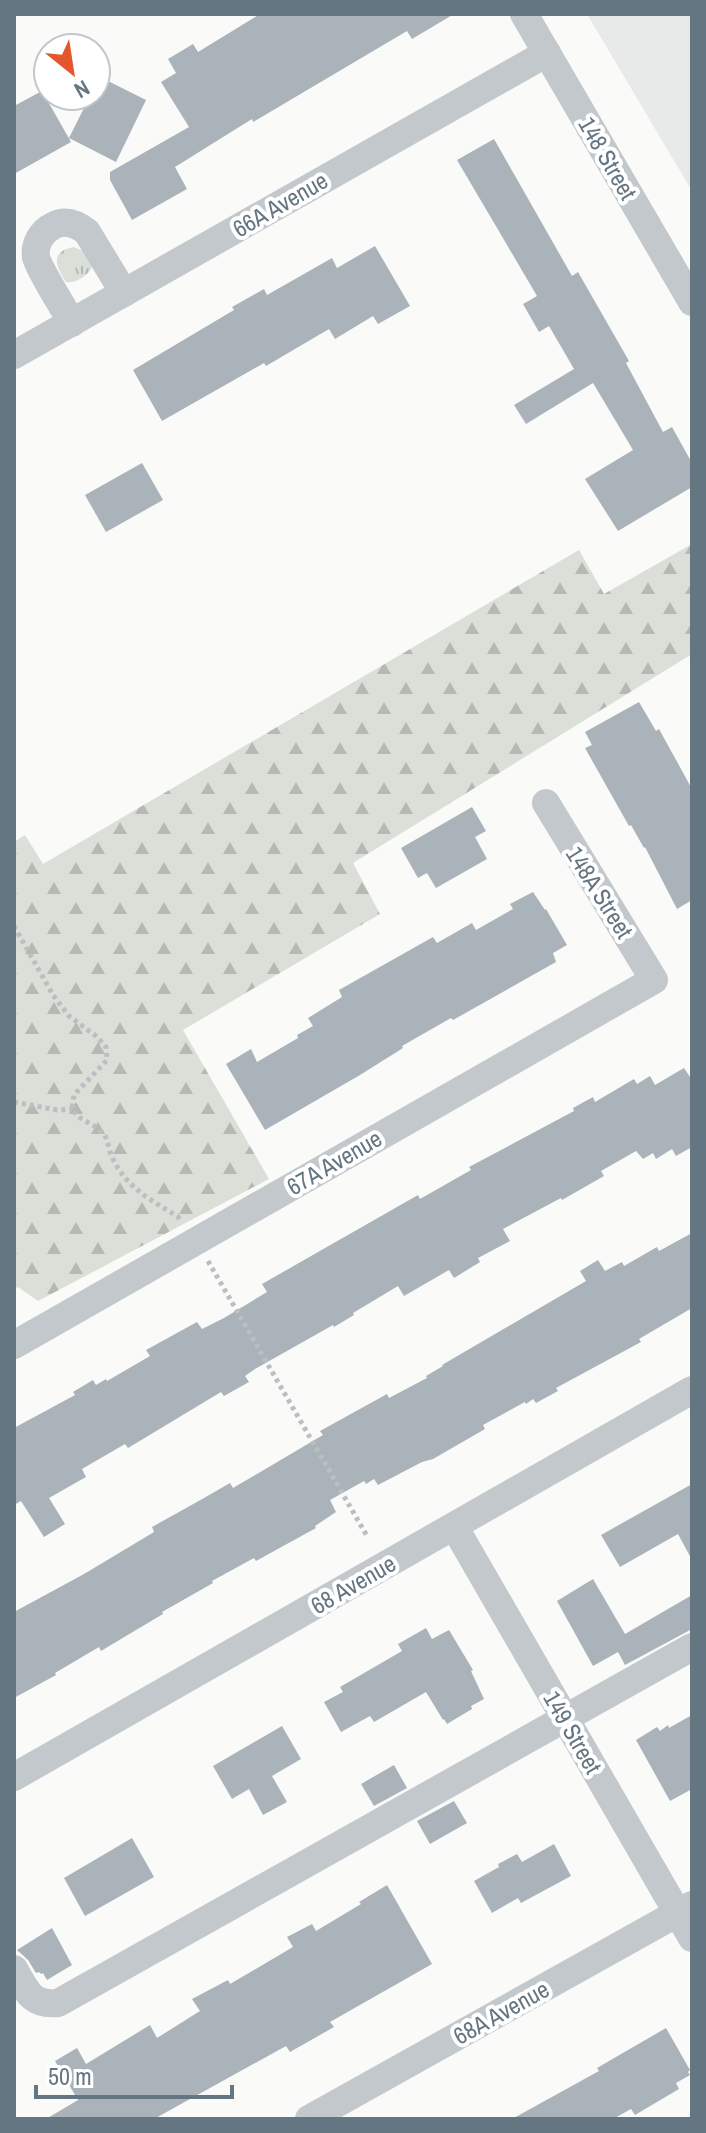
<svg xmlns="http://www.w3.org/2000/svg" width="706" height="2133" viewBox="0 0 706 2133" font-family="'Archivo Narrow',sans-serif">
  <style>
    .built { fill: #e8e9e9 }
    .grass { fill: url(#grass-tufts) }
    .forest { fill: url(#forest-firs) }
    .building { fill: #aab3b9 }
    .lines { fill: none; stroke-linecap: round; stroke-linejoin: round }
    .path { stroke: #bbbfc2; stroke-width: 5; stroke-dasharray: 4 4; stroke-linecap: butt }
    .minor { stroke: #c3c8cc; stroke-width: 28 }
    .labels { text-anchor: middle; dominant-baseline: central; stroke-width: 8; stroke-linejoin: round; paint-order: stroke }
    .street-label { font-size: 24px; fill: #657683; stroke: #fff }
  </style>
  <defs>
    <pattern id="grass-tufts" width="24" height="20" patternUnits="userSpaceOnUse" patternTransform="scale(2)"><rect width="24" height="20" fill="#dadfd7"/><path d="M3 7l-1-3M5 7V3M7 7l1-3M15 17l-1-3M17 17v-4M19 17l1-3" fill="none" stroke="#b4b9b4"/></pattern>
    <pattern id="forest-firs" width="22" height="20" patternUnits="userSpaceOnUse" patternTransform="scale(2)"><rect width="22" height="20" fill="#dadfd7"/><path d="M5 1l3.5 6h-7zM16 11l3.5 6h-7z" fill="#b4b9b4"/></pattern>
  </defs>
  <rect width="100%" height="100%" fill="#fafaf8"/>
  <polygon class="built" points="588,14 692,14 692,191 587,14"/>
  <path class="grass" d="M74,247l9,4 9,16c-3,8 -17,17 -26,15 -10,-15 -17,-31 8,-35z"/>
  <polygon class="forest" points="692,544 692,654 353,863 380,914 183,1030 269,1179 38,1301 18,1287 14,1289 14,842 25,835 43,864 579,550 604,594"/>
  <g class="building">
    <polygon points="260,14 454,14 412,39 407,31 253,122 252,119 175,167 187,189 132,220 110,180 110,172 189,127 161,82 176,73 168,59 193,44 198,52"/>
    <polygon points="100,77 146,100 116,162 69,138 90,96 96,96 96,84"/>
    <polygon points="42,91 71,142 14,174 14,106"/>
    <polygon points="494,139 572,276 578,272 629,361 626,363 663,432 672,427 692,463 692,487 618,531 585,479 633,450 593,383 526,424 514,405 574,369 549,326 539,332 523,304 537,296 457,160"/>
    <polygon points="375,246 410,306 378,324 373,316 335,339 329,329 266,366 264,363 162,421 133,370 234,310 232,307 264,289 267,295 332,258 337,268"/>
    <polygon points="142,463 163,500 106,532 85,495"/>
    <polygon points="639,702 656,731 659,729 692,789 692,900 677,909 645,847 644,848 631,825 629,826 585,748 592,745 585,732"/>
    <polygon points="472,807 486,831 475,837 487,859 436,888 427,873 418,878 401,848"/>
    <polygon points="533,892 545,910 546,909 567,945 553,953 556,962 453,1020 451,1018 402,1046 403,1048 360,1075 265,1130 226,1064 251,1049 257,1062 298,1038 297,1035 313,1026 308,1018 342,997 339,990 433,937 437,943 472,923 476,930 513,909 510,904"/>
    <polygon points="684,1068 692,1080 692,1147 676,1156 672,1149 656,1159 653,1153 643,1159 636,1151 601,1171 604,1176 562,1200 561,1198 503,1229 510,1241 478,1258 480,1262 454,1278 449,1270 404,1296 398,1286 353,1313 354,1315 334,1327 333,1325 255,1369 245,1376 249,1382 224,1396 221,1392 128,1448 125,1444 82,1469 86,1477 49,1498 65,1524 44,1537 21,1501 14,1505 14,1428 75,1395 73,1392 93,1380 96,1385 106,1379 107,1381 150,1356 146,1350 197,1322 202,1329 224,1318 267,1292 262,1284 418,1195 420,1199 471,1170 469,1167 574,1111 573,1108 593,1097 595,1102 634,1079 637,1084 650,1076 655,1085"/>
    <polygon points="692,1233 692,1308 639,1339 641,1342 556,1388 558,1391 536,1403 533,1399 526,1404 525,1402 483,1425 485,1429 433,1459 422,1462 378,1485 374,1479 366,1484 364,1481 330,1500 336,1512 315,1526 316,1528 256,1561 254,1558 212,1581 213,1583 162,1612 163,1614 131,1633 101,1651 99,1647 55,1673 56,1675 14,1698 14,1612 84,1574 154,1532 152,1527 204,1498 230,1483 233,1488 323,1435 320,1431 387,1394 389,1398 427,1378 426,1376 443,1366 442,1365 586,1281 580,1271 598,1260 605,1271 622,1262 624,1266 657,1247 659,1251"/>
    <polygon points="692,1484 692,1560 678,1534 620,1567 601,1535"/>
    <polygon points="593,1579 625,1634 692,1595 692,1629 625,1665 618,1652 593,1666 557,1601"/>
    <polygon points="426,1628 432,1639 449,1630 473,1670 471,1671 484,1699 471,1706 472,1709 447,1724 444,1719 443,1720 426,1692 374,1722 370,1716 341,1732 324,1702 343,1692 340,1687 402,1651 398,1644"/>
    <polygon points="692,1715 692,1789 670,1801 636,1740 657,1727 660,1731 668,1725 669,1728"/>
    <polygon points="282,1726 301,1759 272,1776 287,1802 263,1815 249,1789 232,1799 213,1766"/>
    <polygon points="394,1765 407,1788 374,1806 361,1784"/>
    <polygon points="454,1801 467,1823 430,1844 417,1821"/>
    <polygon points="132,1838 154,1877 85,1916 64,1878"/>
    <polygon points="554,1844 571,1876 521,1903 518,1898 492,1913 474,1881 499,1867 498,1864 517,1854 522,1862"/>
    <polygon points="387,1885 432,1964 330,2022 334,2027 290,2052 286,2046 154,2119 46,2119 78,2100 55,2061 77,2048 86,2064 150,2025 157,2038 200,2011 192,1999 228,1980 230,1984 293,1947 287,1937 312,1924 316,1931 361,1904 359,1902"/>
    <polygon points="52,1928 72,1965 47,1980 43,1973 41,1974 39,1972 36,1973 28,1960 17,1950"/>
    <polygon points="666,2028 690,2070 688,2072 690,2075 676,2083 679,2089 635,2115 631,2109 613,2119 512,2119 599,2071 597,2068"/>
  </g>
  <g class="lines">
    <g class="path">
      <path d="M14,926l39,69 16,21 27,20 10,11 1,13 -33,35 -2,14c7,13 25,14 33,27 4,7 4,16 8,23 13,28 39,42 64,57l4,4"/>
      <polyline points="14,1102 57,1110 72,1109"/>
      <polyline points="208,1261 367,1536"/>
    </g>
    <g class="minor">
      <polyline points="524,14 692,302"/>
      <path d="M72,323c-8,-15 -33,-53 -36,-66 -2,-13 6,-26 17,-31 12,-7 24,-2 34,6l37,61"/>
      <polyline points="14,355 547,53"/>
      <polyline points="14,1345 654,980 546,803"/>
      <polyline points="454,1526 692,1938"/>
      <polyline points="14,1777 692,1390"/>
      <path d="M14,1969c12,21 17,37 44,34l634,-356"/>
      <polyline points="309,2119 692,1905"/>
    </g>
  </g>
  <g class="labels">
    <g class="street-label">
      <text transform="translate(608 158) rotate(60)">148 Street</text>
      <text transform="translate(280 204) rotate(-30)">66A Avenue</text>
      <text transform="translate(600 892) rotate(58)">148A Street</text>
      <text transform="translate(334 1162) rotate(-30)">67A Avenue</text>
      <text transform="translate(353 1584) rotate(-30)">68 Avenue</text>
      <text transform="translate(573 1732) rotate(60)">149 Street</text>
      <text transform="translate(501 2012) rotate(-29)">68A Avenue</text>
    </g>
  </g>
  <rect width="706" height="2133" fill="none" stroke="#657683" stroke-width="32"/>
  <g transform="translate(72 72) rotate(150)"><circle r="38" fill="#ffffff" stroke="#c1c8cd" stroke-width="2"/>
  <path d="M0-6L14 30L0 20L-14 30Z" fill="#e4572e"/>
  <text y="-12" font-size="22" font-weight="bold" text-anchor="middle" fill="#657683">N</text>
  </g>
  <path d="M36 2085v12h196v-12" fill="none" stroke="#657683" stroke-width="4"/>
  <text x="48" y="2085" font-size="24" fill="#657683" stroke="#ffffff" stroke-width="6" paint-order="stroke">50 m</text>
</svg>
